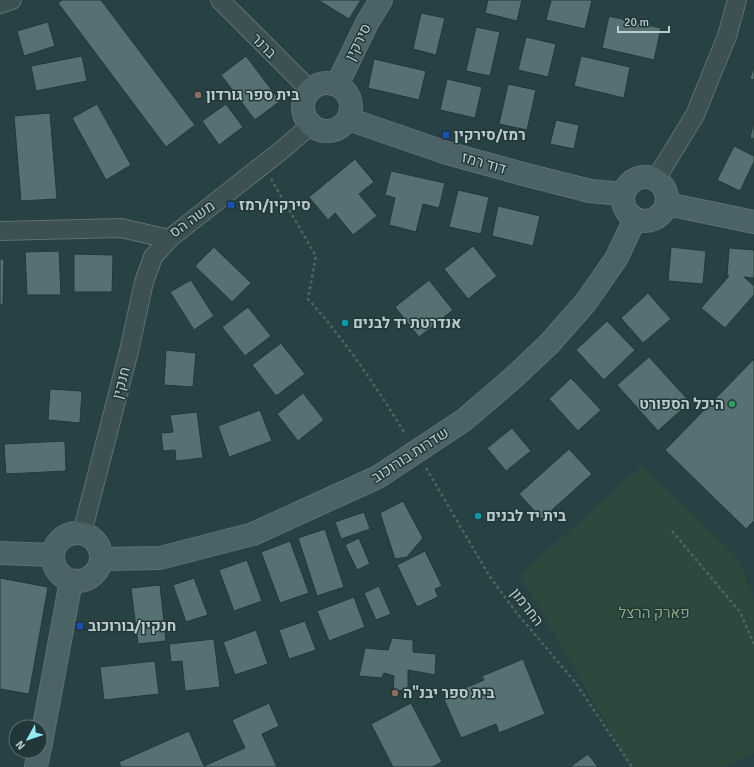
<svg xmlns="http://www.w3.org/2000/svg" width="754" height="767" viewBox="0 0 754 767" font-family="Signika,Heebo,sans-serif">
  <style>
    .green { fill: #2d493d }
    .building { fill: #567073; stroke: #23383b }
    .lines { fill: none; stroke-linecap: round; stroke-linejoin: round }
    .street-casing { stroke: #5e7174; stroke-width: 20 }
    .secondary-casing { stroke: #5e7174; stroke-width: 24 }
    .path { stroke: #4d655c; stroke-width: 2.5; stroke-dasharray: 3 3; stroke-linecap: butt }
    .street { stroke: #3d5153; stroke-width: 18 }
    .secondary { stroke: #4b6266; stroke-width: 22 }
    .education-dot { fill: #8d6e63; stroke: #213739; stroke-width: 1.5 }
    .transit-dot { fill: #1a4fb4; stroke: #213739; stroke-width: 1.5 }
    .culture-dot { fill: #0f9aa8; stroke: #213739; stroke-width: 1.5 }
    .leisure-dot { fill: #2e9e5b; stroke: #213739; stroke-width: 1.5 }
    .labels { text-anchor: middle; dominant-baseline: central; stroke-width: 3; stroke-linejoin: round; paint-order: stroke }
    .street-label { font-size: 15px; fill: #bacacd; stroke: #213739 }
    .poi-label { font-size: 15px; font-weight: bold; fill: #bacacd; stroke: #213739; text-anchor: start }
    .park-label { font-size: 15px; fill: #8aa780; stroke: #213739 }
  </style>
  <rect width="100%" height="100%" fill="#284144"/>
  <polygon class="green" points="642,466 738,558 754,600 754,753 725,767 631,767 520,575"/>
  <g class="building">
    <polygon points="62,0 101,0 195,125 166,147 58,3"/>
    <polygon points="318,0 361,0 349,19"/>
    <polygon points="488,0 522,0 517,21 485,13"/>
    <polygon points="551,0 592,0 585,29 546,20"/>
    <polygon points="421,13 445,18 436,55 413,49"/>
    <polygon points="609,16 661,28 654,60 602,48"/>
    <polygon points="48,22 55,46 24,56 17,31"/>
    <polygon points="476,27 500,32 490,76 466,71"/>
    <polygon points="526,37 556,44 548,77 518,70"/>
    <polygon points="82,56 87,81 36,91 31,66"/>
    <polygon points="246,56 280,101 255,120 221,75"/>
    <polygon points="581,56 630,67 624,98 574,86"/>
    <polygon points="374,59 426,71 419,100 368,88"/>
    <polygon points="754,65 754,80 750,79"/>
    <polygon points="447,79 482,87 475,118 440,110"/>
    <polygon points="508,84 536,90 527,130 499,124"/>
    <polygon points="97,104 131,165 106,180 72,118"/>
    <polygon points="226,104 243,127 219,145 202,121"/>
    <polygon points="50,113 57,199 21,201 14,116"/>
    <polygon points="556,120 579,125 574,149 550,144"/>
    <polygon points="754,121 754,139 750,138"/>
    <polygon points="734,146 754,156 754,162 740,191 717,180"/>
    <polygon points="355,159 374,182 359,194 377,216 353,235 335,213 328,220 309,197"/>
    <polygon points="391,171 445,183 439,208 423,204 416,232 389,225 395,198 385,195"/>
    <polygon points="458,190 489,197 481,234 449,227"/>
    <polygon points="498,206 540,216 533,246 492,236"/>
    <polygon points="473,246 497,276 468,299 444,269"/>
    <polygon points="214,247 251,283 232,302 195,266"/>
    <polygon points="671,247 706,251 703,284 668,281"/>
    <polygon points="729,248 754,250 754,278 744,277 754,286 754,295 725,328 701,308 729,276 727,276"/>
    <polygon points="59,251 61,295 27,295 25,252"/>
    <polygon points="74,254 113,255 112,292 74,292"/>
    <polygon points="0,259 4,259 3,305 0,305"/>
    <polygon points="191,280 214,316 194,330 170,292"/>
    <polygon points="429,280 453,310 419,337 395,307"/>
    <polygon points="648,293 671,319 643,343 621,318"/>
    <polygon points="248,307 271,336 245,356 222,327"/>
    <polygon points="607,321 635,350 604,380 576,350"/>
    <polygon points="281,343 305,374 276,396 252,365"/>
    <polygon points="166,350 196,353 193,387 164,385"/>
    <polygon points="649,357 690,402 658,431 617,385"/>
    <polygon points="754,359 754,521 746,529 665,450"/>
    <polygon points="571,378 601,410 578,431 549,399"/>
    <polygon points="50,389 82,391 80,423 48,420"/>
    <polygon points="303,393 324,420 298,441 277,414"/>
    <polygon points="260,410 272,441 229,457 218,426"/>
    <polygon points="197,412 203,458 176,461 175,450 163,451 161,433 173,432 170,415"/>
    <polygon points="512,428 531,451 506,471 487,448"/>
    <polygon points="65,441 66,471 6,474 4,444"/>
    <polygon points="569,449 592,474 542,519 519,494"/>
    <polygon points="403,501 423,538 407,557 395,559 380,513"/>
    <polygon points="364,512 370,529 341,539 335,522"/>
    <polygon points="325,529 344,587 317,596 298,538"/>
    <polygon points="359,538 370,564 357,570 345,545"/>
    <polygon points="290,541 309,593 280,603 261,552"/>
    <polygon points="425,551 442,586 435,589 438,597 417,607 397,565"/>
    <polygon points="247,560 262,601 234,611 219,570"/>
    <polygon points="0,578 48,587 29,694 0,689"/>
    <polygon points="194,578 208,615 186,622 173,585"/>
    <polygon points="160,585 166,641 138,644 131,588"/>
    <polygon points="379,586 391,614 376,620 364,593"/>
    <polygon points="354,597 365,627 329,641 317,611"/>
    <polygon points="305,621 316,650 289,659 279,630"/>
    <polygon points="256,630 268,664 235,675 223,642"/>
    <polygon points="392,638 413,640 413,652 436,654 435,675 408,670 408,690 393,691 394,676 384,673 382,678 359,676 365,648 388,650"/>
    <polygon points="214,639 220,687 185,691 182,661 171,662 169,644"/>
    <polygon points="523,659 545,714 499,733 496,724 461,738 443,697 484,680 482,676"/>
    <polygon points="155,661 159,694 104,700 100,667"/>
    <polygon points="269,703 279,726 262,734 277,767 121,767 119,762 189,731 204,766 245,748 232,720"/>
    <polygon points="411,703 442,762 432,767 393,767 371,724"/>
    <polygon points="588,754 598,767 570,767"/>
  </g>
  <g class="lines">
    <defs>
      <g id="street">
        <polyline points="220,0 310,90"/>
        <polyline points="0,4 12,0"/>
        <polyline points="656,179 695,115 727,36 737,0"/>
        <polyline points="0,231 121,228 169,239"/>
        <polyline points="82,533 129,351 144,282 153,257 169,239 283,149 311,125"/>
      </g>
      <g id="secondary">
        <circle cx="327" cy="107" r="24"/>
        <polyline points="337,85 367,23 381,0"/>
        <polyline points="348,119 447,153 523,174 590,191 623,194"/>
        <circle cx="645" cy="199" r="22"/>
        <polyline points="667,204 754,222"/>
        <circle cx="77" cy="557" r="24"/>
        <polyline points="0,553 53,555"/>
        <polyline points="101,559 160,558 253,534 378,477 464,420 513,378 549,344 586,302 616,259 635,219"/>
        <polyline points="40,748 71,581"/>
        <polyline points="36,767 39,751"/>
      </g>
    </defs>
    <use href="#street" class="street-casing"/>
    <use href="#secondary" class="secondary-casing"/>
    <g class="path">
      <path d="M271,179l45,77 -8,43c38,42 68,88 98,136"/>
      <polyline points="426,468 490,577 516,612 575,682 632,767"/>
      <polyline points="672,531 740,612 754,644"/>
    </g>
    <use href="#street" class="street"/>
    <use href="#secondary" class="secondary"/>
  </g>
  <g class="education-dot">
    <circle cx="198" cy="95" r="4"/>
    <circle cx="395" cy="693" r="4"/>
  </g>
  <g class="transit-dot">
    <rect x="442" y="131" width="8" height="8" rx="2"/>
    <rect x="227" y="201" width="8" height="8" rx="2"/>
    <rect x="76" y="622" width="8" height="8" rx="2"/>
  </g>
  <g class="culture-dot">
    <circle cx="345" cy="323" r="4"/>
    <circle cx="478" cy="516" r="4"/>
  </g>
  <circle class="leisure-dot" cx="732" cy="404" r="4"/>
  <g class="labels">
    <g class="street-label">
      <text transform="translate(358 42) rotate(-63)">סירקין</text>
      <text transform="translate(264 46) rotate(45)">ברנר</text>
      <text transform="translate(484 163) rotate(16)">דוד רמז</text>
      <text transform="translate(192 219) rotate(-36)">משה הס</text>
      <text transform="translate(121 383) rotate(-75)">חנקין</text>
      <text transform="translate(410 455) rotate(-33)">שדרות בורוכוב</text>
      <text transform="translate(527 607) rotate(52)">החרמון</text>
    </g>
    <g class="poi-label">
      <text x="206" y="95">בית ספר גורדון</text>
      <text x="454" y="135">רמז/סירקין</text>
      <text x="239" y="205">סירקין/רמז</text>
      <text x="353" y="323">אנדרטת יד לבנים</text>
      <text x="724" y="404" text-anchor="end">היכל הספורט</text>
      <text x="486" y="516">בית יד לבנים</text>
      <text x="88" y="626">חנקין/בורוכוב</text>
      <text x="403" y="693">בית ספר יבנ"ה</text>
    </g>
    <g class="park-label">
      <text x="654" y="613">פארק הרצל</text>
    </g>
  </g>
  <g transform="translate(28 739) rotate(230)"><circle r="19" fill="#213739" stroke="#5e7274"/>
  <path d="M0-3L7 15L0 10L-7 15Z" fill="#96eaf6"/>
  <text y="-6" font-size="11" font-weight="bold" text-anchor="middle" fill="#bacacd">N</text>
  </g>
  <path d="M618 26v6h51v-6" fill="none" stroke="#bacacd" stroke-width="2"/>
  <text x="624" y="26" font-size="12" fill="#bacacd" stroke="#213739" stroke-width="3" paint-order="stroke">20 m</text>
</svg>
